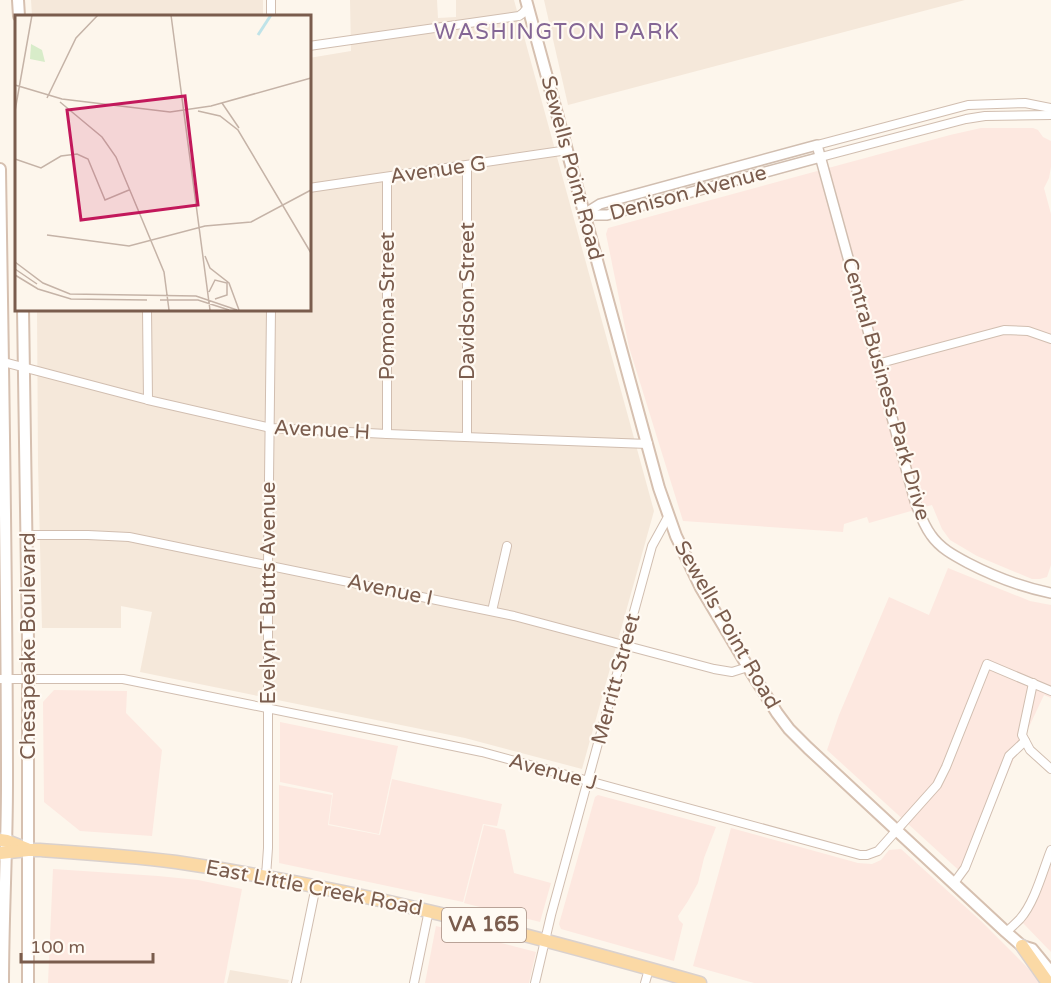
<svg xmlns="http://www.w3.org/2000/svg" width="1051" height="983" viewBox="0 0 1051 983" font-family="'Varela Round',sans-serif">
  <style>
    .residential { fill: #f5e8da }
    .commercial { fill: #fde8e0 }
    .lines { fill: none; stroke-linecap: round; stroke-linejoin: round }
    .minor-casing { stroke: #d1beb0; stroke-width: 10 }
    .tertiary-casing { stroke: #d1beb0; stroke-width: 12 }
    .secondary-casing { stroke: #d6c0b0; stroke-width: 14 }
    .primary-casing { stroke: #dad1cd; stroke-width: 15 }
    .minor { stroke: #fff; stroke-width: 8 }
    .tertiary { stroke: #fff; stroke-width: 9 }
    .secondary { stroke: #fff; stroke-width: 10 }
    .primary { stroke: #fbd9a5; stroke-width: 12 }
    .labels { text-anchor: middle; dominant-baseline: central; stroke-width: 4.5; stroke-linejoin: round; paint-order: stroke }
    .shield { fill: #fffaf3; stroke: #a28b7f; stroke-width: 1.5 }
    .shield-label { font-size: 20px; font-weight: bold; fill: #7a5c4d }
    .street-label { font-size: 21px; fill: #7a5c4d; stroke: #fffaf3 }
    .neighbourhood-label { font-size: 22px; letter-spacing: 1.5px; fill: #846695; stroke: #fffaf3 }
    .inset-river { fill: none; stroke: #bfe3e8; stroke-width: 3 }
    .inset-road { fill: none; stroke: #c5b3a7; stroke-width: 1.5 }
    .view { fill: #c2185b; fill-opacity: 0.15; stroke: #c2185b; stroke-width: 3 }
    .inset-edge { fill: none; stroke: #7a5c4d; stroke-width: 3 }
  </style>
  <rect width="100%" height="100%" fill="#fdf6ec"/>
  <g class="residential">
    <polygon points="31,0 263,0 263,16 32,16"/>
    <polygon points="350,0 437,0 438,18 456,17 456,0 514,0 654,511 582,769 465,738 140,672 152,612 121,606 121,628 42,628 38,463 37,309 309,309 309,58 351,51"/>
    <polygon points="544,0 965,0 568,105"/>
    <polygon points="230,970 289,980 288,983 227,983"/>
  </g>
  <g class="commercial">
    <polygon points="981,128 1033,128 1038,130 1043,137 1051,141 1051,167 1049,178 1044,188 1051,214 1051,565 1047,577 1040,579 1032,579 977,556 950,540 942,529 932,505 869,523 867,517 844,524 843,532 683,521 629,347 606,234 608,228 950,135"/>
    <polygon points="948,568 1030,601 1051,605 1051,698 1044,695 1004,780 964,875 827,750 839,715 889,597 929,615"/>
    <polygon points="54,690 127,691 126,713 162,750 152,836 80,831 44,802 43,702"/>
    <polygon points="280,722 398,746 379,834 329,824 333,793 280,782"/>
    <polygon points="392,779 502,804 497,826 483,824 463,902 279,863 279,785 332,795 328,825 380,835"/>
    <polygon points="598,795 716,827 704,858 698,883 688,901 678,916 679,920 683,924 674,961 561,929 559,924 595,797"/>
    <polygon points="484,825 505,830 514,873 551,883 540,922 464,903"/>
    <polygon points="731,828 858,863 872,864 881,860 889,850 901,849 981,921 1029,969 1041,983 754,983 693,966"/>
    <polygon points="1051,864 1051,952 1023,923 1031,913"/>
    <polygon points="53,869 158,876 198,880 242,889 224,983 48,983"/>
    <polygon points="436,926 536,952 529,983 425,983"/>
  </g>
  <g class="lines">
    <defs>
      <g id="minor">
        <polyline points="271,0 271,16"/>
        <polyline points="309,46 519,16 523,13 528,7"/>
        <polyline points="817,145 968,105 1025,103 1051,108"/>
        <polyline points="821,157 966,119 985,116 1051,115"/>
        <polyline points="467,166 467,437"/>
        <polyline points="387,177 387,434"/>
        <polyline points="309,188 568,150"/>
        <polyline points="147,309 148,400"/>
        <polyline points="0,361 148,400 271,428 387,434 648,444"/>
        <polyline points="877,364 1004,330 1028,331 1051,339"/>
        <polyline points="27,535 88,535 129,537 514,616 714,669 732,672 748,667"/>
        <polyline points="492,611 507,546"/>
        <polyline points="0,679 123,679 390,733 482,752 860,855 867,855 878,851 937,785 946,767 987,664 1051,691"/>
        <polyline points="1033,683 1022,735 1030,750 1051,769"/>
        <polyline points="266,876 268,848 268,565 271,309"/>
        <polyline points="954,883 965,868 1009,756 1025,741"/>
        <path d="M1006,932c5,-4 10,-9 14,-13 15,-17 23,-49 31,-69"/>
        <polyline points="296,983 316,886"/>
        <polyline points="414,983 429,910"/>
        <polyline points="535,983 551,915 652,546 668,517"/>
        <polyline points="645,983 649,969"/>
      </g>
      <g id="tertiary">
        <path d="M585,215l7,-6 8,-5 217,-59 98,356c4,11 8,23 16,34 9,13 22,20 37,28 27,14 53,24 83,30"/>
        <polyline points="585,215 607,215 821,157"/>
      </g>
      <g id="secondary">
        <polyline points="18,0 19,16"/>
        <polyline points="526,0 659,488 676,536 701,588 748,667 777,713 789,729 808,748 1006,932 1022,946 1032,949 1051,972"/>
        <path d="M0,169c3,205 7,409 7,614 0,67 -4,133 -4,200"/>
        <polyline points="23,309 28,641 28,983"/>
      </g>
      <g id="primary">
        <polyline points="0,840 7,841 27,849"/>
        <path d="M0,853l28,-3h12c45,3 91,6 136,12 178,26 351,72 524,121"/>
        <polyline points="1022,946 1048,983"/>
      </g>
    </defs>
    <use href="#minor" class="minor-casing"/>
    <use href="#tertiary" class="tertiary-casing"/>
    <use href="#secondary" class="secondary-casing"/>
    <use href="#primary" class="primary-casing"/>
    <use href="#minor" class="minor"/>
    <use href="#tertiary" class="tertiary"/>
    <use href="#secondary" class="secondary"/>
    <use href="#primary" class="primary"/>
  </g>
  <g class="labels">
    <rect class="shield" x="442" y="908" width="84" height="34" rx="4.5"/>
    <g class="shield-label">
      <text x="484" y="925">VA 165</text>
    </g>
    <g class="street-label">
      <text transform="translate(572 168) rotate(75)">Sewells Point Road</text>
      <text transform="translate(438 170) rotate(-8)">Avenue G</text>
      <text transform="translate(688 193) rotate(-15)">Denison Avenue</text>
      <text transform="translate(467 301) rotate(-90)">Davidson Street</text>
      <text transform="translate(387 306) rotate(-90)">Pomona Street</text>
      <text transform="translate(886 389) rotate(74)">Central Business Park Drive</text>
      <text transform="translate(322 430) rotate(3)">Avenue H</text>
      <text transform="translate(390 590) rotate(12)">Avenue I</text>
      <text transform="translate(268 593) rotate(-90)">Evelyn T Butts Avenue</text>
      <text transform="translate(727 625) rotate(60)">Sewells Point Road</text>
      <text transform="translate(28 646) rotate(-90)">Chesapeake Boulevard</text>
      <text transform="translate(616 679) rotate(-75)">Merritt Street</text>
      <text transform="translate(553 772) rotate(15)">Avenue J</text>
      <text transform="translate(314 888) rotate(11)">East Little Creek Road</text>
    </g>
    <g class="neighbourhood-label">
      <text x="557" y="32">WASHINGTON PARK</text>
    </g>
  </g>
  <g transform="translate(15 15)">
    <rect width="296" height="296" fill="#fdf6ec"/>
    <path d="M16,29l11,6 3,12 -15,-3z" fill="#d8ecc9"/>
    <path class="inset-river" d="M243,20l13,-20"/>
    <path class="inset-road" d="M156,0l39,295M0,70l47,14 108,13 41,-6 100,-28M32,83l29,-60 22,-23M45,87l42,35 14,20 48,115 5,38M207,88l17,25M0,96l17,-96M183,96l22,5 18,14 73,123M0,144l26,9 20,-12 16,-2 11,5 17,41 24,-10M32,220l82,11 76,-20 46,-4 60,-32M190,241l5,12 19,15 10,27M0,247l28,21 27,11 126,2 41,14M0,254l22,15M0,260l23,14 33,10 76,1M194,277l6,-12 12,3v12l-12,4M145,285h38l31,10"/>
    <path class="view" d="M170,81l13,109 -117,15 -14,-110z"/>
    <rect width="296" height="296" class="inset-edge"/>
  </g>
  <path d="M21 953v9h132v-9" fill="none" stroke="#7a5c4d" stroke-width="3"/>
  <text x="30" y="953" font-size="18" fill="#7a5c4d" stroke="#fffaf3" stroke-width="4.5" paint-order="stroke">100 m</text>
</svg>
